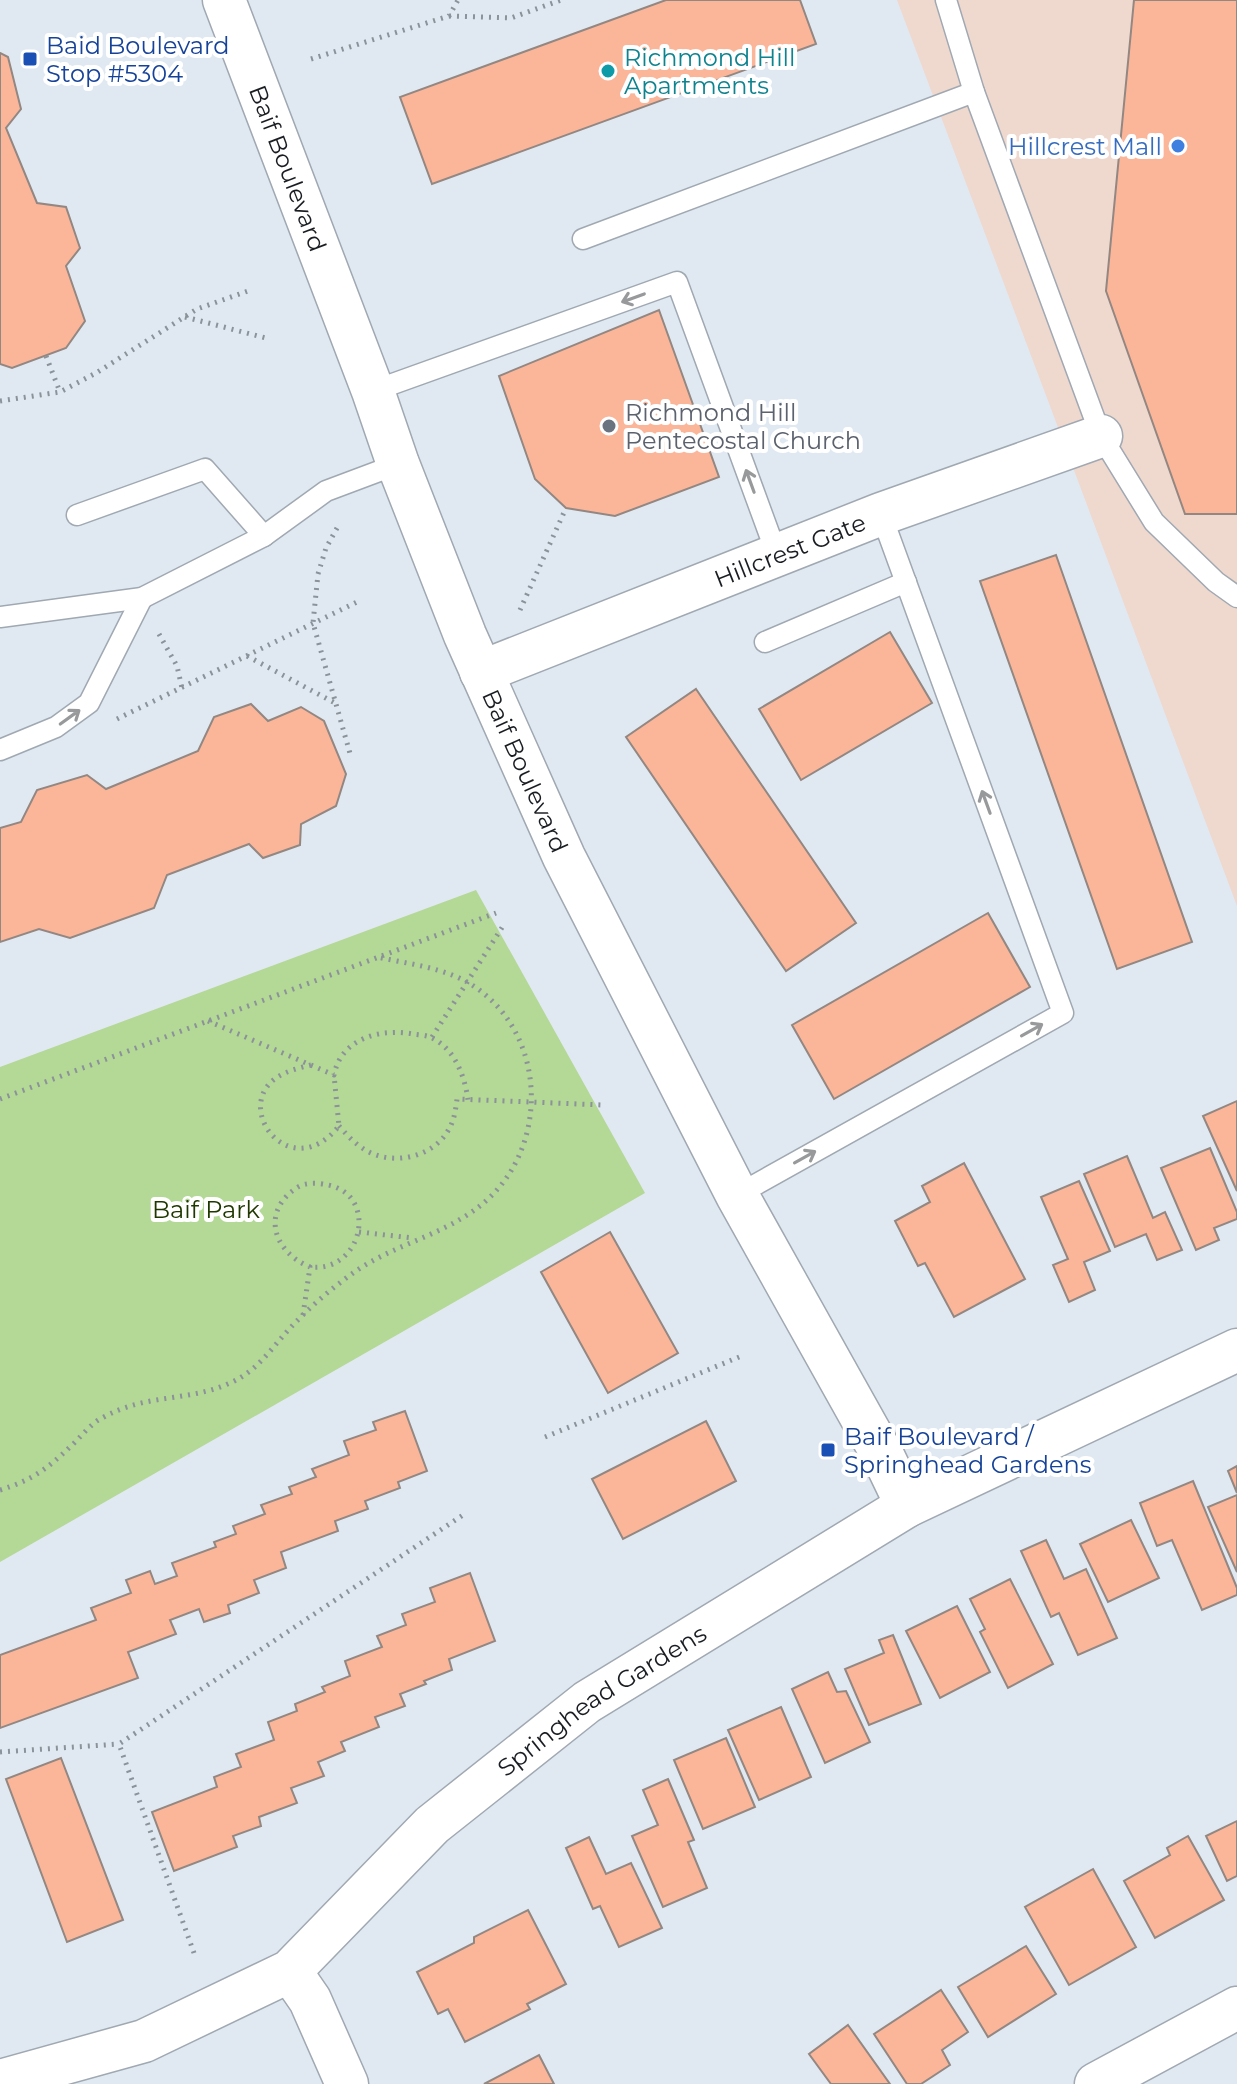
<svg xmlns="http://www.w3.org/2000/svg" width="1237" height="2084" viewBox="0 0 1237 2084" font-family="Montserrat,sans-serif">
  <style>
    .commercial { fill: #efd8cd }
    .green { fill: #b4d895 }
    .building { fill: #fbb69a; stroke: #938782; stroke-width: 2 }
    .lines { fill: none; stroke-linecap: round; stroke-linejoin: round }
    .lane-casing { stroke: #a0a8b2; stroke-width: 23 }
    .street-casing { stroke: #a0a8b2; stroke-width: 45 }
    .path { stroke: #8b9299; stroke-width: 5; stroke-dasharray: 2 6; stroke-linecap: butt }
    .lane { stroke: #fff; stroke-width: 20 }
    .street { stroke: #fff; stroke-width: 42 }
    .oneway { stroke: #98999b }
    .transit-dot { fill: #1a4fb4; stroke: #fff; stroke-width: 3 }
    .culture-dot { fill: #0f9aa8; stroke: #fff; stroke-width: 3 }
    .shop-dot { fill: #3f7fe0; stroke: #fff; stroke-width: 3 }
    .worship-dot { fill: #6b7280; stroke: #fff; stroke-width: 3 }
    .labels { text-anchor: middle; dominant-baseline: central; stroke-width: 8; stroke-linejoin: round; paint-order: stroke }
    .transit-label { font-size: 24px; fill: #164399; stroke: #fff; text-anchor: start }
    .culture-label { font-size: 24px; fill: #0d838f; stroke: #fff; text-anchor: start }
    .shop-label { font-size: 24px; fill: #366cbe; stroke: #fff; text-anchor: end }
    .street-label { font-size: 24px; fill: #191c20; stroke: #fff }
    .worship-label { font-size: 24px; fill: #5b616d; stroke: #fff; text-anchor: start }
    .park-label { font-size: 24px; fill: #203800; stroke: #fff }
  </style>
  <rect width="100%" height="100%" fill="#e0e9f2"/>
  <polygon class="commercial" points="897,0 1237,0 1237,906 1050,406"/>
  <polygon class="green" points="476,890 645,1193 0,1562 0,1067"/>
  <g class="building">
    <polygon points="666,0 800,0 816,44 432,184 400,97"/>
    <polygon points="1134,0 1237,0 1237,514 1185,514 1106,291"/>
    <polygon points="0,53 8,57 21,109 6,128 37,203 66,207 80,248 66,266 85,321 66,348 12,368 0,364"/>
    <polygon points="659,310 719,477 615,516 566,508 535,479 499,376"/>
    <polygon points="1056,555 1192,942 1117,969 980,581"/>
    <polygon points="890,632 932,703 801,780 759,709"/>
    <polygon points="696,689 856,923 786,971 626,737"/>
    <polygon points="251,704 268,721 301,707 324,721 346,774 336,806 301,824 300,845 263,858 249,844 167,875 154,908 70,938 39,929 0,942 0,828 21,822 37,790 87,775 106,789 198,751 214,717"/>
    <polygon points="988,913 1030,987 834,1099 792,1025"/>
    <polygon points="1237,1101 1237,1191 1203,1116"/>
    <polygon points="1210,1148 1237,1212 1237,1219 1214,1228 1219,1240 1196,1250 1161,1168"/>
    <polygon points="1127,1156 1153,1218 1165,1212 1182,1250 1157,1260 1146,1234 1115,1247 1084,1174"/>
    <polygon points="964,1163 1025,1279 954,1317 925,1263 918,1266 895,1221 930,1202 922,1186"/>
    <polygon points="1079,1181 1110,1251 1084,1262 1095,1290 1069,1302 1053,1265 1068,1259 1041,1197"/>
    <polygon points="610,1232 678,1353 608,1393 541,1272"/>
    <polygon points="405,1411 427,1471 398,1482 400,1488 365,1501 368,1509 335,1521 338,1531 281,1552 286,1568 254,1580 259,1593 228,1605 230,1613 204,1622 199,1609 170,1620 176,1634 128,1652 138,1678 0,1728 0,1655 96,1620 91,1608 131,1593 126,1580 150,1571 155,1584 177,1576 172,1563 216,1547 214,1542 236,1534 233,1526 265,1514 261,1505 292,1494 289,1487 316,1477 312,1469 349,1455 344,1441 376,1430 373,1422"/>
    <polygon points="706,1421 736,1481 623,1539 592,1479"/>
    <polygon points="1237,1466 1237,1493 1228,1471"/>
    <polygon points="1193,1481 1237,1588 1237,1595 1202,1610 1172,1540 1157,1546 1140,1503"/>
    <polygon points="1237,1495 1237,1572 1208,1507"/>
    <polygon points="1131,1520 1159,1578 1108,1602 1080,1544"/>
    <polygon points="1046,1540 1064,1579 1086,1569 1117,1638 1078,1655 1059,1613 1051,1617 1021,1551"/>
    <polygon points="470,1573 495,1641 449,1659 452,1670 424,1681 426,1684 400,1694 405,1706 375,1717 379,1727 341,1742 345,1751 318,1762 324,1776 291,1788 297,1803 259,1817 261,1826 233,1836 237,1847 174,1871 152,1812 217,1787 214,1777 241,1767 236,1754 274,1740 268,1722 297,1711 295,1704 325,1692 322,1687 350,1676 345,1661 382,1647 377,1636 406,1625 402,1614 435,1602 430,1588"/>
    <polygon points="1010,1579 1053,1664 1008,1688 980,1632 985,1629 970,1599"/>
    <polygon points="957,1606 990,1672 940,1698 906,1631"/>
    <polygon points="893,1635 921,1704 869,1725 845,1669 884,1653 879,1640"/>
    <polygon points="828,1672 837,1692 846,1691 870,1742 825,1763 792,1689"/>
    <polygon points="781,1707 811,1777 759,1800 728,1730"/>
    <polygon points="726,1738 755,1807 703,1829 674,1760"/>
    <polygon points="61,1758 123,1920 67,1942 6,1779"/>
    <polygon points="668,1779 694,1840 688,1842 707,1888 663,1907 632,1836 658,1825 643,1790"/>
    <polygon points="1237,1821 1237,1876 1227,1881 1206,1836"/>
    <polygon points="1188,1836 1224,1900 1155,1938 1124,1881 1170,1855 1167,1848"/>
    <polygon points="589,1837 606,1874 631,1863 662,1928 619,1947 600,1906 593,1909 566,1848"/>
    <polygon points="1093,1869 1136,1947 1069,1985 1025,1907"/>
    <polygon points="528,1910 566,1984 527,2004 530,2009 465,2042 448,2009 438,2014 417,1972 474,1943 474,1937"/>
    <polygon points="1026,1946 1056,1994 988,2037 958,1987"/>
    <polygon points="941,1990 968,2032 942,2050 950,2065 921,2084 907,2084 874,2034"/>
    <polygon points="848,2025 890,2084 831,2084 809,2054"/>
    <polygon points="539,2055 554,2084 484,2084"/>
  </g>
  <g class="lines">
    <defs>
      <g id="lane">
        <polyline points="946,0 974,92 1101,436 1154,522 1216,582 1237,597"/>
        <polyline points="583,239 974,92"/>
        <polyline points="373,391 677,282 777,555"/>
        <polyline points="77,515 205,469 264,536"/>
        <polyline points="0,617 142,598 264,536 326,491 398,464"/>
        <polyline points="765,642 906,582"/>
        <polyline points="0,750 56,727 89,703 142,598"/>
        <polyline points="737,1195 1063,1013 881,514"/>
      </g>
      <g id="street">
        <path id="s1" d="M224,0l149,391 25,73 67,171 99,222 173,338 146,261 24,50"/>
        <path id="s2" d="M481,672l400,-158 220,-78"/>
        <polyline points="290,1971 310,2000 347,2084"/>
        <path id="s3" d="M0,2081l144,-40 146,-70 142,-146 155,-123 320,-196 330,-156"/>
        <polyline points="1096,2084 1237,2008"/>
      </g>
    </defs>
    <use href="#lane" class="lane-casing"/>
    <use href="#street" class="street-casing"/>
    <g class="path">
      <polyline points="449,16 511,18 561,0"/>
      <polyline points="311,59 449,16 458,0"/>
      <polyline points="185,317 266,338"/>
      <polyline points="46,356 60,392"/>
      <polyline points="0,401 60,392 96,373 197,309 248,291"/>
      <polyline points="337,528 326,548 318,574 313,623 351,757"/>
      <polyline points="520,610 566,508"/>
      <polyline points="159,634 177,666 182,688"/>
      <polyline points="247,656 335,703"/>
      <polyline points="117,719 361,600"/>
      <path d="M208,1021l126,54c7,-37 47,-47 79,-41 6,1 14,1 19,4 23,11 33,39 36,62"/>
      <polyline points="432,1037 503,926"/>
      <path d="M311,1065c-12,3 -25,6 -35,13 -44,31 15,108 63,48l-5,-51"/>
      <polyline points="0,1099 496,913"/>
      <path d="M339,1126c8,9 17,19 28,25 27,15 67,6 82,-22 5,-8 7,-21 8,-30l146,6"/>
      <polyline points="359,1232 413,1238"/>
      <path d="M303,1315l7,-48c-37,-15 -50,-56 -12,-80 8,-5 21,-4 30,-2 51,10 35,88 -18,82"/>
      <polyline points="545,1437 744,1355"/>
      <path d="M0,1490c32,-10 46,-20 71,-44 10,-9 19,-22 31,-28 44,-25 87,-16 128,-35 28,-12 42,-36 62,-57 19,-20 41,-39 64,-55 42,-29 95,-37 133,-73 60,-56 57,-163 -14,-211 -27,-19 -66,-23 -98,-30"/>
      <polyline points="0,1752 119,1744"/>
      <polyline points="194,1953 119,1744 466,1513"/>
    </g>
    <use href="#lane" class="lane"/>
    <use href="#street" class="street"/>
  </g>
  <defs><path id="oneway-shaft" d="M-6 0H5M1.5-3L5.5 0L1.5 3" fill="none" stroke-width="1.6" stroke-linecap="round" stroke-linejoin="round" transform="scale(2)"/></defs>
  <g class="oneway">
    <use href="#oneway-shaft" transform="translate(633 298) rotate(160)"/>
    <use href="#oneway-shaft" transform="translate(750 481) rotate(-110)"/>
    <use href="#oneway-shaft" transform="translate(70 717) rotate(-36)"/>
    <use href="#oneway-shaft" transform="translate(986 802) rotate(-110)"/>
    <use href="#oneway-shaft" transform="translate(1032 1030) rotate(-29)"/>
    <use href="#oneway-shaft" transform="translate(805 1157) rotate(-29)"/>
  </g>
  <g class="transit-dot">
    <rect x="22" y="51" width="16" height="16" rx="4"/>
    <rect x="820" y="1442" width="16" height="16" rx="4"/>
  </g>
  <circle class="culture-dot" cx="608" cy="71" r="8"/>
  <circle class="shop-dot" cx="1178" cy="146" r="8"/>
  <circle class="worship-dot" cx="609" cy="426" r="8"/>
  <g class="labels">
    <g class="transit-label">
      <text x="46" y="45">Baid Boulevard<tspan x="46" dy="28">Stop #5304</tspan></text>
      <text x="844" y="1436">Baif Boulevard /<tspan x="844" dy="28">Springhead Gardens</tspan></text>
    </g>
    <g class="culture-label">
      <text x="624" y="57">Richmond Hill<tspan x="624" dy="28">Apartments</tspan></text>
    </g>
    <g class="shop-label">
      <text x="1162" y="146">Hillcrest Mall</text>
    </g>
    <g class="street-label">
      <text stroke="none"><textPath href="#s1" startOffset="180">Baif Boulevard</textPath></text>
      <text stroke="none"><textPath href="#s2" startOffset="332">Hillcrest Gate</textPath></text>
      <text stroke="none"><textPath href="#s1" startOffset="828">Baif Boulevard</textPath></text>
      <text stroke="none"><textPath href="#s3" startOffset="726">Springhead Gardens</textPath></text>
    </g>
    <g class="worship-label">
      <text x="625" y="412">Richmond Hill<tspan x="625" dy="28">Pentecostal Church</tspan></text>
    </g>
    <g class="park-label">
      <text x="206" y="1209">Baif Park</text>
    </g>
  </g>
</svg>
